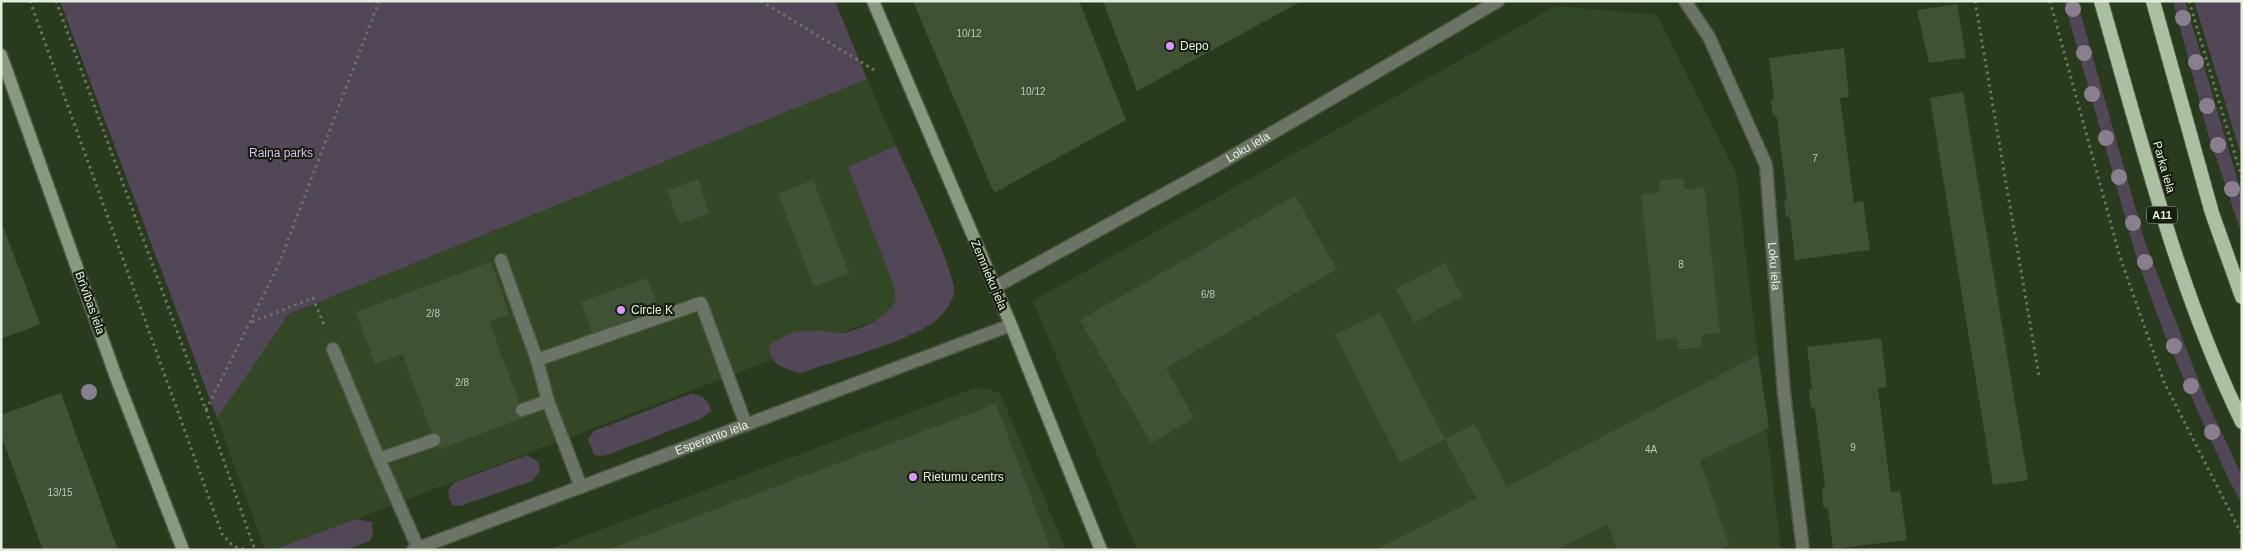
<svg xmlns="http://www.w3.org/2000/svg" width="2243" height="551" viewBox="0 0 2243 551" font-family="Helvetica,sans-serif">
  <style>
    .built { fill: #334727 }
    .green { fill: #524757 }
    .building { fill: #405135 }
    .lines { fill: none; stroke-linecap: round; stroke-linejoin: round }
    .service-casing { stroke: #48573e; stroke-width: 15 }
    .minor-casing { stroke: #48573e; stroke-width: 15 }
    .secondary-casing { stroke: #48573e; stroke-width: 15 }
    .trunk-casing { stroke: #48573e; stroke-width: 16 }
    .path { stroke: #67755e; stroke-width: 3; stroke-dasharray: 2.5 4; stroke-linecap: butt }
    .service { stroke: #6c7467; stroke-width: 12 }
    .minor { stroke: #6c7467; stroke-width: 12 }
    .secondary { stroke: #8a9783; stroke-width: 12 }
    .trunk { stroke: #acbfa2; stroke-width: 14 }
    .tree { fill: #8a7f8e }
    .poi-dot { fill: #da9af6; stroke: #171f13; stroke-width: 2 }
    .labels { text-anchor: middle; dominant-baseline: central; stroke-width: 4.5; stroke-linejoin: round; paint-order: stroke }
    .number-label { font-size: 10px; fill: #bbc7b4 }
    .shield { fill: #171f13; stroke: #a6b0a1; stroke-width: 1 }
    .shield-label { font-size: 11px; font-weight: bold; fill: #e4eede }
    .poi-label { font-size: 12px; fill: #e4eede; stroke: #171f13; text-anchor: start }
    .street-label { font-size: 12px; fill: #e4eede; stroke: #171f13 }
    .park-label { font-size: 12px; fill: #d9b7e8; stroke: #171f13 }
  </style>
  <rect width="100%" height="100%" fill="#2a3a1f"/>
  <g class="built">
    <polygon points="1556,6 1657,15 1736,173 1781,550 1137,550 1033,301"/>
    <polygon points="867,79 948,265 878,319 356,519 272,550 265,550 217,418 289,314"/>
    <polygon points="975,388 989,389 999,393 1003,400 1066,550 547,550"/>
  </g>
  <g class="green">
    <polygon points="60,1 835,1 867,79 289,314 217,418"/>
    <polygon points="2064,1 2077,1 2145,242 2205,397 2242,476 2242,504 2229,480 2199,414 2164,333 2137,259"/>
    <polygon points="2173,1 2185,1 2242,195 2242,235 2207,130"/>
    <polygon points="2194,1 2242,1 2242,158"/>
    <path d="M896,146c10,23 62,130 58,148 -3,12 -15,26 -26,32 -35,20 -89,34 -128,47 -15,-5 -31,-8 -31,-27 16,-13 34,-17 54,-15 6,1 14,3 20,2 14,-2 42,-15 50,-28 4,-5 2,-12 1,-19l-46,-119z"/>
    <path d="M693,393c10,4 16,7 18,18l-10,8 -97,37 -10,-1 -6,-16 6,-8z"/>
    <polygon points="527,455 538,462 540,471 532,481 460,506 453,505 450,501 448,490 455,482"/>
    <polygon points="356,519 372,522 373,533 370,541 346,550 272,550"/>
  </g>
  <g class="building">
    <polygon points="913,1 1079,1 1126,120 994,193"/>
    <polygon points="1103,1 1302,1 1137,91"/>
    <polygon points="1957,4 1966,58 1929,63 1917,10"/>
    <polygon points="1844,48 1849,97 1840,98 1854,203 1863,201 1870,250 1795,260 1790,218 1786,216 1784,202 1787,199 1777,118 1773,115 1771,101 1774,98 1769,58"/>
    <polygon points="1963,92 2028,480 1993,485 1930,98"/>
    <polygon points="1683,178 1685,190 1704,187 1720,333 1701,335 1702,347 1678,349 1677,337 1657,340 1641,194 1660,192 1659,181"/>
    <polygon points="698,179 709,213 680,224 667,191"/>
    <polygon points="813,180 849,273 814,287 778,194"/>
    <polygon points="1295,196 1337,269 1166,368 1194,418 1151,443 1080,320"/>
    <polygon points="1,221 40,324 1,339"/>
    <polygon points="491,262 509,314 489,322 525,417 438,450 402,354 375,364 356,312"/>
    <polygon points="1445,263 1462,296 1414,323 1396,289"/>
    <polygon points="647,278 662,320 596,343 581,302"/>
    <polygon points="1380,313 1445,439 1400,463 1335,335"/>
    <polygon points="1881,338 1887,387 1878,388 1891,492 1900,491 1907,540 1833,549 1828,509 1823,506 1822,490 1825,486 1815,409 1811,407 1809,391 1812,389 1807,347"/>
    <polygon points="1758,355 1769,428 1700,460 1729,545 1717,550 1617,550 1607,524 1557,550 1375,550 1476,499 1445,439 1474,424 1507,487"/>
    <polygon points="61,393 118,550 43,550 1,435 1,415"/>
    <polygon points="996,404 1051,550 607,550"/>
  </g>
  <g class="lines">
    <defs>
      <g id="service">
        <polyline points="501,260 537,360 548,401 581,487"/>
        <polyline points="333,349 379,459 418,548"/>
        <polyline points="537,360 701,303 746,425"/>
        <polyline points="522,410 548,401"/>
        <polyline points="379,459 434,440"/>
      </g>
      <g id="minor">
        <path id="s1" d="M1685,1l24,36 57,128 18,228 19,157"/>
        <path id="s2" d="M995,287l224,-123 279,-163"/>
        <path id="s3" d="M413,550l598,-225"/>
      </g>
      <g id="secondary">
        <polyline points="873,1 1011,325 1101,550"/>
        <polyline points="1,55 116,377 183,550"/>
      </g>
      <g id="trunk">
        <path d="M2101,1c41,142 76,287 141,421"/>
        <polyline points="2153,1 2212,213 2242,297"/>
      </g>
    </defs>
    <use href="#service" class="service-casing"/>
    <use href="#minor" class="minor-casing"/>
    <use href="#secondary" class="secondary-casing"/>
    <use href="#trunk" class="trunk-casing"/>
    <g class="path">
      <polyline points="30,1 222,534 233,546 246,550"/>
      <polyline points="56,1 206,410 255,550"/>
      <polyline points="761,1 874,70"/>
      <polyline points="1975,1 2039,376"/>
      <polyline points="2050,1 2120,257 2164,382 2242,535"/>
      <polyline points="2189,1 2242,178"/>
      <polyline points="252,322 313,298 325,327"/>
      <polyline points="206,410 279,264 379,1"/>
    </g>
    <use href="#service" class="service"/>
    <use href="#minor" class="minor"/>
    <use href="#secondary" class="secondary"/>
    <use href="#trunk" class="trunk"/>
  </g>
  <g class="tree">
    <circle cx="2073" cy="9" r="8"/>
    <circle cx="2183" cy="18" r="8"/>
    <circle cx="2084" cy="53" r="8"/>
    <circle cx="2196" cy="62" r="8"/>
    <circle cx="2092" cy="94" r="8"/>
    <circle cx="2207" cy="106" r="8"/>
    <circle cx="2106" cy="138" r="8"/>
    <circle cx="2218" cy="145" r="8"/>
    <circle cx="2119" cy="177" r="8"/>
    <circle cx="2232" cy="189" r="8"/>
    <circle cx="2133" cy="223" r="8"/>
    <circle cx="2145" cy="262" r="8"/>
    <circle cx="2174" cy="346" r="8"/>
    <circle cx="2191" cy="386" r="8"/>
    <circle cx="89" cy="392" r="8"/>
    <circle cx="2212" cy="432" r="8"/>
  </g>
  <g class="poi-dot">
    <circle cx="1170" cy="46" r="5"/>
    <circle cx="621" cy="310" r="5"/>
    <circle cx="913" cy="477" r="5"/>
  </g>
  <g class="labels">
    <g class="number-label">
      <text x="969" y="33">10/12</text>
      <text x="1033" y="91">10/12</text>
      <text x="1815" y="158">7</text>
      <text x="1681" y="264">8</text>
      <text x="1208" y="294">6/8</text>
      <text x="433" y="313">2/8</text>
      <text x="462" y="382">2/8</text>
      <text x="1853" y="447">9</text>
      <text x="1651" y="449">4A</text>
      <text x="60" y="492">13/15</text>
    </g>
    <rect class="shield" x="2147" y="206.5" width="30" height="17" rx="4"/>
    <g class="shield-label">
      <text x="2162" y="215">A11</text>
    </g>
    <g class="poi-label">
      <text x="1180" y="46">Depo</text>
      <text x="631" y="310">Circle K</text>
      <text x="923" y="477">Rietumu centrs</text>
    </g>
    <g class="street-label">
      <text stroke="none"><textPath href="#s2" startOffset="289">Loku iela</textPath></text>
      <text transform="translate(2164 167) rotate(74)">Parka iela</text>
      <text stroke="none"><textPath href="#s1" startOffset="285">Loku iela</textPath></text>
      <text transform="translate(989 275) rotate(67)">Zemnieku iela</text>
      <text transform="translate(90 303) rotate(70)">Brīvības iela</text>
      <text stroke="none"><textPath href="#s3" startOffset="319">Esperanto iela</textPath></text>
    </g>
    <g class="park-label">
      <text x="281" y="153">Raiņa parks</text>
    </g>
  </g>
  <rect width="2243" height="551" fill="none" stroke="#e4eede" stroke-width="5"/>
</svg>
